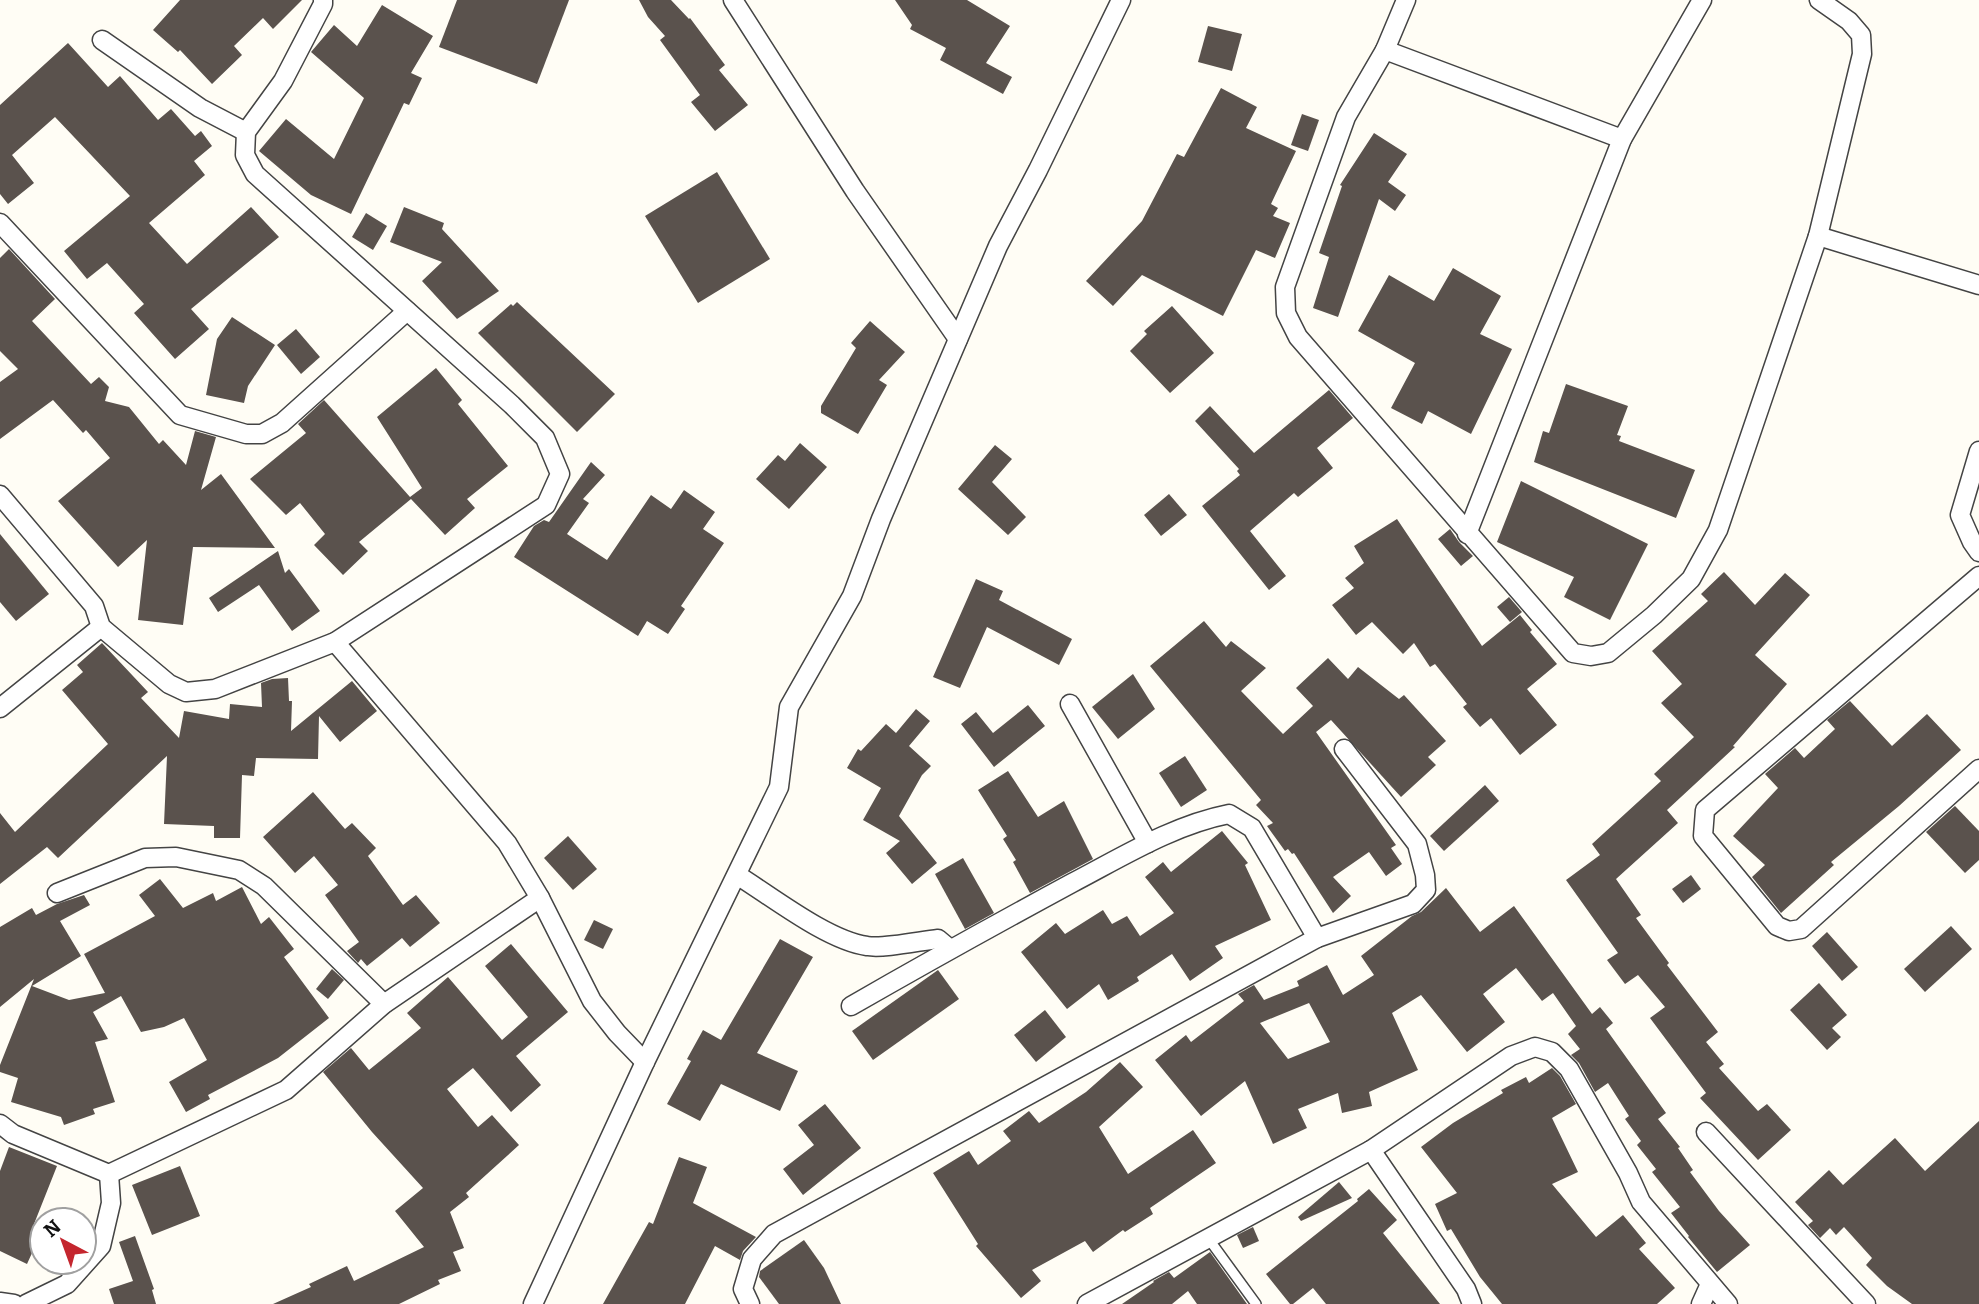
<svg xmlns="http://www.w3.org/2000/svg" width="1979" height="1304" viewBox="0 0 1979 1304" font-family="Bitter,serif">
  <style>
    .building { fill: #5a524d; fill-rule: evenodd }
    .lines { fill: none; stroke-linecap: round; stroke-linejoin: round }
    .service-casing { stroke: #444; stroke-width: 12 }
    .minor-casing { stroke: #444; stroke-width: 21 }
    .service { stroke: #fff; stroke-width: 9 }
    .minor { stroke: #fff; stroke-width: 18 }
  </style>
  <rect width="100%" height="100%" fill="#fffdf5"/>
  <g class="building">
    <polygon points="180,0 302,0 273,29 263,18 234,46 242,55 212,84 180,50 178,52 153,30"/>
    <polygon points="457,0 569,0 537,84 439,47"/>
    <polygon points="639,0 671,0 689,19 690,18 725,65 719,70 748,105 715,131 691,102 700,95 660,40 665,36 648,17"/>
    <polygon points="895,0 967,0 1010,26 986,63 1012,77 1003,94 940,60 946,48 910,29 912,25"/>
    <polygon points="382,5 433,36 411,73 422,78 409,105 404,103 351,214 311,195 259,151 286,119 334,159 364,98 311,52 334,25 357,46"/>
    <polygon points="1208,26 1242,34 1232,71 1198,62"/>
    <polygon points="68,43 108,87 120,76 158,120 171,109 195,136 201,131 212,146 194,161 205,175 149,223 187,264 251,207 279,237 191,309 209,329 175,359 134,313 144,304 107,263 87,279 64,251 130,196 55,117 12,155 34,183 8,204 0,194 0,105"/>
    <polygon points="1221,88 1257,107 1246,128 1296,151 1271,204 1278,208 1273,216 1290,223 1275,258 1256,250 1223,316 1142,275 1113,306 1086,281 1142,221 1177,154 1184,157"/>
    <polygon points="1302,114 1319,120 1308,151 1291,145"/>
    <polygon points="1374,133 1407,154 1388,182 1406,195 1395,211 1379,199 1338,317 1313,308 1329,257 1319,253 1342,186 1340,185"/>
    <polygon points="717,172 770,259 698,303 645,216"/>
    <polygon points="404,207 444,223 442,229 499,291 457,319 422,281 442,262 390,242"/>
    <polygon points="366,213 387,226 373,250 352,237"/>
    <polygon points="9,249 55,299 32,321 91,384 99,377 109,387 105,401 129,407 159,444 163,440 186,465 195,431 216,437 201,490 221,474 275,548 193,547 183,625 138,620 147,540 118,567 58,501 110,458 86,430 83,433 53,400 0,439 0,382 18,369 0,351 0,258"/>
    <polygon points="1453,268 1501,296 1480,334 1512,349 1471,434 1428,411 1422,424 1391,408 1415,363 1358,331 1389,275 1434,301"/>
    <polygon points="517,302 615,394 577,432 478,333 511,304 513,306"/>
    <polygon points="1172,306 1214,353 1170,393 1130,351 1147,334 1144,331"/>
    <polygon points="232,317 275,345 248,386 244,403 206,395 217,339"/>
    <polygon points="870,321 905,352 879,380 887,385 858,434 821,413 821,406 856,348 851,343"/>
    <polygon points="296,329 320,357 301,374 277,345"/>
    <polygon points="436,368 462,400 458,404 508,466 467,499 475,508 445,535 411,499 359,542 368,551 343,575 314,545 325,534 300,503 286,515 250,479 306,433 298,424 324,400 410,497 422,488 377,417"/>
    <polygon points="1566,384 1628,406 1617,435 1621,436 1619,441 1695,470 1676,518 1534,462 1543,431 1549,433"/>
    <polygon points="1329,390 1353,418 1317,448 1333,468 1298,497 1294,493 1250,531 1286,576 1269,590 1202,506 1240,475 1237,471 1239,469 1195,421 1210,406 1254,453"/>
    <polygon points="800,443 827,467 789,509 756,479 778,455 785,461"/>
    <polygon points="995,445 1012,459 992,482 1026,517 1008,535 958,489"/>
    <polygon points="591,462 605,475 583,499 589,503 567,534 607,560 651,495 671,509 684,490 715,512 703,529 724,543 681,606 685,609 668,634 647,621 638,636 514,557 534,526 544,520 549,522"/>
    <polygon points="1521,481 1648,544 1610,620 1564,597 1574,577 1497,542"/>
    <polygon points="1169,494 1187,515 1161,536 1144,515"/>
    <polygon points="1397,519 1482,646 1520,615 1532,630 1530,632 1557,664 1527,689 1557,725 1520,755 1491,718 1480,727 1463,707 1467,704 1435,664 1430,667 1414,643 1403,654 1372,622 1356,635 1332,605 1354,588 1345,578 1364,563 1354,546"/>
    <polygon points="1450,529 1459,542 1473,556 1461,566 1438,539"/>
    <polygon points="0,534 49,594 16,621 0,602"/>
    <polygon points="278,551 285,573 289,569 320,611 292,631 259,585 218,612 209,598"/>
    <polygon points="1724,572 1755,605 1785,573 1810,595 1755,655 1787,684 1733,746 1735,747 1667,810 1678,823 1616,879 1641,915 1636,918 1669,963 1667,965 1718,1032 1706,1042 1724,1064 1719,1068 1758,1111 1767,1104 1791,1130 1758,1160 1700,1098 1706,1093 1650,1018 1665,1007 1638,975 1625,984 1607,960 1618,953 1566,880 1600,855 1592,844 1661,781 1654,774 1694,737 1661,703 1682,684 1652,651 1708,601 1701,594"/>
    <polygon points="976,579 1003,591 999,600 1072,639 1059,665 987,627 960,688 933,677"/>
    <polygon points="1509,597 1522,612 1510,622 1497,607"/>
    <polygon points="1204,621 1226,647 1231,641 1266,668 1241,691 1283,734 1313,706 1296,688 1328,658 1348,679 1358,667 1399,699 1404,695 1446,741 1428,757 1436,765 1401,797 1331,720 1316,732 1396,845 1391,848 1402,864 1386,876 1369,852 1333,877 1351,896 1333,913 1294,853 1292,854 1288,849 1285,851 1267,826 1273,823 1256,805 1261,800 1150,666"/>
    <polygon points="102,643 148,692 141,698 179,738 184,711 229,719 230,704 262,707 261,683 272,679 288,678 289,701 292,701 291,731 352,681 377,711 340,742 319,716 318,759 256,758 254,776 242,775 240,838 214,838 214,826 164,824 167,756 58,858 47,847 0,884 0,813 15,832 108,744 62,690 83,672 77,665"/>
    <polygon points="1133,674 1155,709 1118,739 1092,707"/>
    <polygon points="1850,701 1892,746 1927,714 1961,750 1899,806 1831,862 1834,865 1781,913 1752,877 1765,865 1733,836 1778,788 1765,774 1795,748 1804,758 1835,729 1827,720"/>
    <polygon points="1028,705 1045,726 994,767 961,724 976,712 993,733"/>
    <polygon points="916,709 930,721 909,746 931,766 922,775 899,816 937,863 912,884 886,853 900,841 863,820 881,788 847,768 858,749 861,751 886,724 896,733"/>
    <polygon points="1185,756 1207,790 1181,807 1159,773"/>
    <polygon points="1008,771 1038,817 1064,801 1093,859 1030,893 1013,862 1016,860 1003,839 1007,836 978,790"/>
    <polygon points="1485,785 1499,801 1444,851 1430,836"/>
    <polygon points="313,792 345,829 352,823 376,848 368,856 403,905 416,895 440,923 410,947 402,938 367,966 361,959 358,963 347,951 359,942 325,895 338,885 314,856 295,873 263,837"/>
    <polygon points="1955,806 1979,831 1979,860 1965,873 1926,832"/>
    <polygon points="1222,831 1248,863 1245,865 1271,920 1215,946 1223,958 1190,981 1172,954 1137,977 1139,981 1108,1000 1099,984 1067,1009 1021,952 1056,923 1065,934 1103,910 1112,924 1127,916 1140,936 1174,913 1145,877 1163,862 1171,872"/>
    <polygon points="568,836 597,869 573,890 544,858"/>
    <polygon points="963,858 994,913 965,929 935,874"/>
    <polygon points="1691,875 1701,889 1683,903 1672,889"/>
    <polygon points="160,879 183,908 213,893 216,901 242,887 261,924 269,917 294,949 284,957 329,1018 278,1058 208,1095 210,1099 186,1112 169,1082 207,1060 184,1018 164,1027 141,1032 121,996 93,1012 108,1039 95,1042 115,1102 93,1109 95,1114 64,1125 61,1117 11,1102 18,1078 0,1072 0,1065 34,979 0,1007 0,927 32,908 36,915 57,904 84,895 90,905 60,921 81,956 32,986 69,1000 105,993 84,954 155,916 139,895"/>
    <path d="M1446,888l34,44 34,-26 78,108 8,-7 13,16 -7,6 60,84 -8,6 22,28 -2,1 15,22 -3,2 29,39 31,34 -33,27 -29,-35 1,-1 -18,-23 9,-6 -28,-35 4,-3 -19,-24 4,-4 -16,-22 4,-3 -21,-33 -13,9 -16,-29 -8,-8 9,-6 -12,-15 8,-8 -23,-33 -11,8 -26,-33 -33,26 22,28 -38,30 -46,-57 -29,18 26,57 -49,22 3,14 -30,7 -4,-20 -40,16 9,19 -34,16 -28,-63 -44,35 -46,-56 31,-25 5,7 53,-41 -6,-7 16,-9 10,15 35,-14 -2,-5 30,-16 16,30 31,-20 -13,-19 51,-40 9,-4zM1309,1003l21,39 -42,17 -28,-36z"/>
    <polygon points="594,920 613,929 603,949 584,940"/>
    <polygon points="1951,926 1972,949 1925,992 1904,969"/>
    <polygon points="1827,932 1858,967 1842,981 1812,946"/>
    <polygon points="780,939 813,957 757,1053 798,1071 780,1111 721,1084 700,1121 667,1104 691,1061 687,1059 703,1030 721,1040"/>
    <polygon points="511,944 568,1012 516,1056 541,1085 511,1112 473,1068 447,1089 478,1127 492,1115 519,1145 466,1193 469,1197 450,1212 464,1248 453,1252 461,1271 438,1280 440,1284 399,1304 273,1304 311,1287 309,1284 347,1266 354,1281 424,1247 395,1211 423,1188 372,1132 323,1072 351,1048 369,1070 421,1028 407,1013 448,977 502,1040 528,1017 485,966"/>
    <polygon points="332,969 344,980 328,999 316,989"/>
    <polygon points="938,970 959,999 873,1060 852,1031"/>
    <polygon points="1819,983 1847,1015 1832,1028 1841,1037 1827,1050 1790,1010"/>
    <polygon points="1045,1010 1066,1037 1036,1062 1014,1035"/>
    <polygon points="1120,1062 1143,1087 1099,1127 1128,1174 1193,1130 1216,1163 1150,1208 1153,1214 1125,1232 1123,1230 1093,1252 1085,1241 1032,1270 1041,1281 1021,1298 976,1246 978,1244 933,1173 969,1151 978,1165 1011,1141 1003,1131 1029,1111 1039,1123 1086,1092"/>
    <polygon points="1552,1068 1560,1076 1576,1104 1552,1118 1578,1172 1552,1184 1596,1237 1623,1215 1646,1243 1639,1249 1675,1288 1657,1304 1502,1304 1480,1277 1451,1229 1447,1231 1435,1204 1457,1193 1421,1147 1453,1123 1503,1093 1501,1090 1526,1077 1529,1083"/>
    <polygon points="825,1104 861,1148 803,1195 783,1169 814,1145 798,1125"/>
    <polygon points="1979,1121 1979,1304 1912,1304 1887,1286 1866,1265 1872,1258 1844,1227 1836,1235 1830,1228 1820,1238 1808,1225 1813,1221 1795,1202 1829,1170 1843,1185 1895,1138 1925,1171"/>
    <polygon points="9,1147 57,1166 34,1224 42,1228 42,1231 27,1264 0,1251 0,1171"/>
    <polygon points="679,1157 707,1167 693,1203 756,1237 743,1251 740,1260 715,1246 685,1304 603,1304 649,1222 653,1224"/>
    <polygon points="180,1166 200,1216 152,1235 132,1185"/>
    <polygon points="1339,1182 1352,1198 1301,1221 1298,1217"/>
    <polygon points="1369,1189 1397,1220 1383,1233 1440,1304 1326,1304 1313,1288 1293,1304 1290,1304 1266,1274 1358,1201 1357,1199"/>
    <polygon points="1253,1227 1259,1241 1243,1248 1237,1235"/>
    <polygon points="135,1236 154,1289 152,1290 156,1304 114,1304 109,1289 133,1281 119,1242"/>
    <polygon points="804,1240 824,1268 841,1304 779,1304 759,1277 760,1271"/>
    <polygon points="1210,1252 1247,1304 1197,1304 1188,1291 1172,1304 1122,1304 1154,1282 1153,1281 1169,1272 1174,1278"/>
  </g>
  <g class="lines">
    <defs>
      <polyline id="service" points="1208,1238 1256,1304"/>
      <g id="minor">
        <polyline points="733,0 855,191 958,339"/>
        <polyline points="1406,0 1385,50 1346,117 1285,287 1286,313 1298,337 1573,653 1591,656 1608,653 1654,615 1691,579 1718,530 1818,236 1862,54 1861,35 1849,21 1819,0"/>
        <polyline points="102,40 200,108 246,132"/>
        <polyline points="1385,50 1622,139"/>
        <polyline points="0,223 180,415 246,434 262,434 282,423 407,311"/>
        <polyline points="1818,236 1979,285"/>
        <polyline points="1979,451 1960,515 1972,542 1979,552"/>
        <polyline points="0,495 94,606 101,627 169,684 186,692 215,689 335,642 546,505 560,474 545,438 512,405 255,174 245,155 246,132 283,81 323,4 323,0"/>
        <polyline points="1467,534 1622,139 1702,0"/>
        <polyline points="1979,576 1705,810 1703,836 1777,926 1789,931 1801,929 1979,769"/>
        <polyline points="335,642 507,843 540,898 592,1001 617,1033 645,1062"/>
        <polyline points="1070,704 1148,843"/>
        <polyline points="0,708 101,627"/>
        <path d="M737,875c34,21 91,66 130,71 16,3 53,-5 71,-7l12,10"/>
        <polyline points="57,893 145,858 176,857 239,870 264,886 384,1004"/>
        <path d="M851,1006c73,-42 147,-83 221,-123 50,-26 101,-58 157,-69l23,14 65,110"/>
        <polyline points="0,1124 13,1134 109,1174 286,1090 384,1004 540,898"/>
        <polyline points="1706,1132 1866,1304"/>
        <polyline points="1371,1150 1466,1289 1472,1304"/>
        <polyline points="0,1302 14,1304"/>
        <polyline points="26,1304 67,1284 101,1246 111,1203 109,1174"/>
        <polyline points="533,1304 645,1062 779,787 789,707 852,596 881,519 998,246 1038,170 1121,0"/>
        <polyline points="750,1304 743,1289 752,1259 774,1234 1317,938 1413,904 1426,890 1425,875 1417,844 1344,749"/>
        <polyline points="1087,1304 1371,1150 1511,1056 1535,1047 1552,1052 1569,1069 1628,1173 1641,1202 1728,1304"/>
        <polyline points="1701,1304 1710,1284"/>
      </g>
    </defs>
    <use href="#service" class="service-casing"/>
    <use href="#minor" class="minor-casing"/>
    <use href="#service" class="service"/>
    <use href="#minor" class="minor"/>
  </g>
  <g transform="translate(63 1241) rotate(319)"><circle r="33" fill="#ffffff" stroke="#a0a0a0" stroke-width="2"/>
  <path d="M0-5L12 26L0 18L-12 26Z" fill="#c4262e"/>
  <text y="-10" font-size="19" font-weight="bold" text-anchor="middle" fill="#111111">N</text>
  </g>
</svg>
